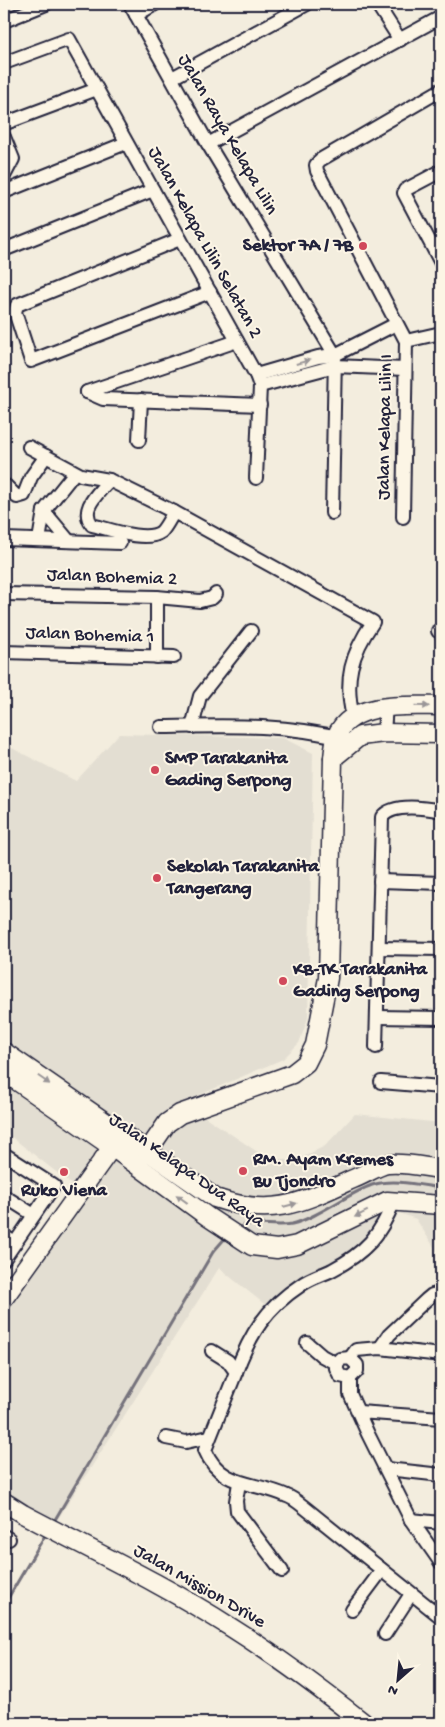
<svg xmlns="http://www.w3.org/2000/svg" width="445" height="1727" viewBox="0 0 445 1727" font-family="'Gochi Hand',sans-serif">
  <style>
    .built { fill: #e3ded2 }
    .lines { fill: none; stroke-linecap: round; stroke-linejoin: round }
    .stream { stroke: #75727b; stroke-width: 3 }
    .street-casing { stroke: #22223b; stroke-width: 16 }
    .secondary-casing { stroke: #22223b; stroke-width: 21 }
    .street { stroke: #fcf5e5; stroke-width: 12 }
    .secondary { stroke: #fcf5e5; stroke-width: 18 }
    .oneway { fill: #9a9698 }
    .poi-dot { fill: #d1495b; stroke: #fcf5e5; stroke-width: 2 }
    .labels { text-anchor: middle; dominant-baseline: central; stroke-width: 4; stroke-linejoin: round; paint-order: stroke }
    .street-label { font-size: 19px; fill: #22223b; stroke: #fcf5e5 }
    .poi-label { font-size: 19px; font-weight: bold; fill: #22223b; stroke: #fcf5e5; text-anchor: start }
  </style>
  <rect width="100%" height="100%" fill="#f3edde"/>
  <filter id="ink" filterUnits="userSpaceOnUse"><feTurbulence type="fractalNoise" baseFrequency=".02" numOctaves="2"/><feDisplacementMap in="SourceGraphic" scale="10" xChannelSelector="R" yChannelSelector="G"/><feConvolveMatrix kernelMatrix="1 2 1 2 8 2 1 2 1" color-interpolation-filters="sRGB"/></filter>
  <g filter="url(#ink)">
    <polygon class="built" points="119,734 283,738 313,753 308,1018 299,1043 283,1059 183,1102 265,1157 295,1161 325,1146 355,1114 441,1123 441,1258 416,1219 388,1209 365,1243 268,1307 219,1268 56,1522 21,1505 4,1491 4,1310 88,1197 4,1131 4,744 76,781"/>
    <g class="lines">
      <g class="stream">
        <path d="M236,1229c16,-10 37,-1 56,-5 25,-6 55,-30 80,-39 21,-7 48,0 69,3"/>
        <polyline points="53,1523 213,1252 227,1236"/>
        <polyline points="4,1605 47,1532"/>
      </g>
      <defs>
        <g id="street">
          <polyline points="130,4 208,144 335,355 332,513"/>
          <polyline points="377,4 400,40"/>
          <polyline points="136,15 155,4"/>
          <polyline points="4,21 46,4"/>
          <polyline points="4,63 69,39 256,375 260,386 256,478"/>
          <polyline points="172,78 307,4"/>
          <polyline points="6,123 97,89"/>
          <polyline points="4,137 13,159 4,176"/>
          <polyline points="208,144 441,17"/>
          <polyline points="441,171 405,190 404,193 441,263"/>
          <polyline points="4,192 126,143"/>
          <polyline points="180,239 17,305 15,312 31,361 210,292"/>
          <polyline points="4,243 6,249 153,190"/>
          <polyline points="406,341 441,333"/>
          <polyline points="256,375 318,357 335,355 396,324"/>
          <polyline points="260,386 335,366 405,369"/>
          <polyline points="87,392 103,399 260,405"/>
          <polyline points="87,392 237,341"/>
          <polyline points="139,440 141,400"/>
          <path d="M29,447l52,28 28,5c-10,13 -30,28 -17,45 17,4 54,18 69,7 5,-5 9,-14 13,-20l199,110c-22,32 -29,58 -20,95"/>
          <polyline points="109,480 174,512"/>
          <polyline points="6,486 17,497 24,495 31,477 46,456"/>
          <polyline points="44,511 69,541"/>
          <polyline points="403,517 406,341 317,171 316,165 320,160 441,90"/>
          <polyline points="4,539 120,543"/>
          <polyline points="39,540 44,511 72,476"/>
          <polyline points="4,594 157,597 200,601 212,598 216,594"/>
          <polyline points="438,631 441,631"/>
          <polyline points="4,652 174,657"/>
          <polyline points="157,657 157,597"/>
          <path d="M161,727c61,-1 124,-4 184,12"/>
          <polyline points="192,727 200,696 251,631"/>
          <polyline points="384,733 386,705"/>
          <polyline points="380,881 441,883"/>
          <polyline points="379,948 441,949"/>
          <polyline points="377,1017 441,1018"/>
          <path d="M376,1047l6,-230c11,-14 44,-9 59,-6"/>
          <polyline points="381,1082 441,1087"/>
          <polyline points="4,1154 54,1186 4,1259"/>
          <polyline points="4,1196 34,1215"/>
          <polyline points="4,1236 15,1243"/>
          <polyline points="307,1343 322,1356 337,1364"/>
          <polyline points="380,1348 389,1335 426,1300 432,1295 441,1293"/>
          <path d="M212,1351l16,10 8,11 -31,78c16,39 51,31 82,46 6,2 12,7 17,11l137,110"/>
          <polyline points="350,1358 356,1350 380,1348 441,1355"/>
          <path d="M236,1372c14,-38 30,-64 65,-87 9,-7 21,-10 31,-15 34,-18 48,-34 62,-69"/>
          <polyline points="350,1378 340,1376 336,1368 340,1359 350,1358 357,1365 357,1371 350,1378 350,1394 368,1434 411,1520 441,1563"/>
          <polyline points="359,1412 441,1418"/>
          <polyline points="166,1438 186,1442 209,1437"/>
          <polyline points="387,1469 441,1475"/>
          <polyline points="239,1483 236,1501 237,1511 282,1571"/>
          <polyline points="411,1520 441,1523"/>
          <polyline points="4,1536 9,1539"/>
          <polyline points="352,1610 382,1570"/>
          <polyline points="385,1634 411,1594"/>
        </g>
        <g id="secondary">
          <polyline points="333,758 360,736 384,733 441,734"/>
          <path d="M4,1052l211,146c58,20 85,5 138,-19 11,-4 24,-13 35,-15 17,-2 36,3 53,5"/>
          <polyline points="4,1072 112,1147 208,1217 252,1246 277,1249 297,1245 387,1201 441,1205"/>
          <path d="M147,1152l20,-29 13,-9 112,-40 14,-11 9,-18 13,-67 5,-220c1,-7 1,-16 4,-23 15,-35 74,-29 104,-29"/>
          <polyline points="4,1298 112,1147"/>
          <path d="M4,1502l19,12c70,37 142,71 209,114 46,29 90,62 132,95"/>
        </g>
      </defs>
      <use href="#street" class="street-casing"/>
      <use href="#secondary" class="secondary-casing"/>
      <use href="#street" class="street"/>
      <use href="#secondary" class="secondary"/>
    </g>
    <defs><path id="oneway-solid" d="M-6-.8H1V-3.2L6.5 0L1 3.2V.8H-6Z" transform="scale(1.25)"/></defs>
    <g class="oneway">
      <use href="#oneway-solid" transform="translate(303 362) rotate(-16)"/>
      <use href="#oneway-solid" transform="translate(422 706) rotate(1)"/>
      <use href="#oneway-solid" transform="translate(44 1080) rotate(35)"/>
      <use href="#oneway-solid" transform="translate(182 1199) rotate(-144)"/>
      <use href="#oneway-solid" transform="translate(290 1205) rotate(-15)"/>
      <use href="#oneway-solid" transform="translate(361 1214) rotate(154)"/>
    </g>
  </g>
  <g class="poi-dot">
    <circle cx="363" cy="246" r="5"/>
    <circle cx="155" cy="770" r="5"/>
    <circle cx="157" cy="878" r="5"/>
    <circle cx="283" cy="981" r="5"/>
    <circle cx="243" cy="1171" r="5"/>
    <circle cx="64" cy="1172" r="5"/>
  </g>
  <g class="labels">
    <g class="street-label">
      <text transform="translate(227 135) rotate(60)">Jalan Raya Kelapa Lilin</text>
      <text transform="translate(204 243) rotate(61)">Jalan Kelapa Lilin Selatan 2</text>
      <text transform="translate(386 427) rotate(-89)">Jalan Kelapa Lilin I</text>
      <text transform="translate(112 578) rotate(2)">Jalan Bohemia 2</text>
      <text transform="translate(90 636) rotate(2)">Jalan Bohemia 1</text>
      <text transform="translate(186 1171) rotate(35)">Jalan Kelapa Dua Raya</text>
      <text transform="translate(199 1587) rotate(30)">Jalan Mission Drive</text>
    </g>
    <g class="poi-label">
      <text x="353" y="246" text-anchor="end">Sektor 7A / 7B</text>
      <text x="165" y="759">SMP Tarakanita<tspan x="165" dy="22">Gading Serpong</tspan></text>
      <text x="167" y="867">Sekolah Tarakanita<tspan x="167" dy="22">Tangerang</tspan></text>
      <text x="293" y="970">KB-TK Tarakanita<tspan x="293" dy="22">Gading Serpong</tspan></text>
      <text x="253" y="1160">RM. Ayam Kremes<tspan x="253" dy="22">Bu Tjondro</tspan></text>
      <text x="64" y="1191" text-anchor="middle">Ruko Viena</text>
    </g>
  </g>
  <rect width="445" height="1727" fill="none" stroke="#fcf5e5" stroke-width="20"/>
  <rect x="10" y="10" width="425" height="1707" fill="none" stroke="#22223b" stroke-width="2" filter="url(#ink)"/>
  <g transform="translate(398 1680) rotate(207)" stroke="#fcf5e5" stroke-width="4" paint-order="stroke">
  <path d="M0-4L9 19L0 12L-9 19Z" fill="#22223b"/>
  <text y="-8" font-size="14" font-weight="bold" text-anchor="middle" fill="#22223b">N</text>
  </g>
</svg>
